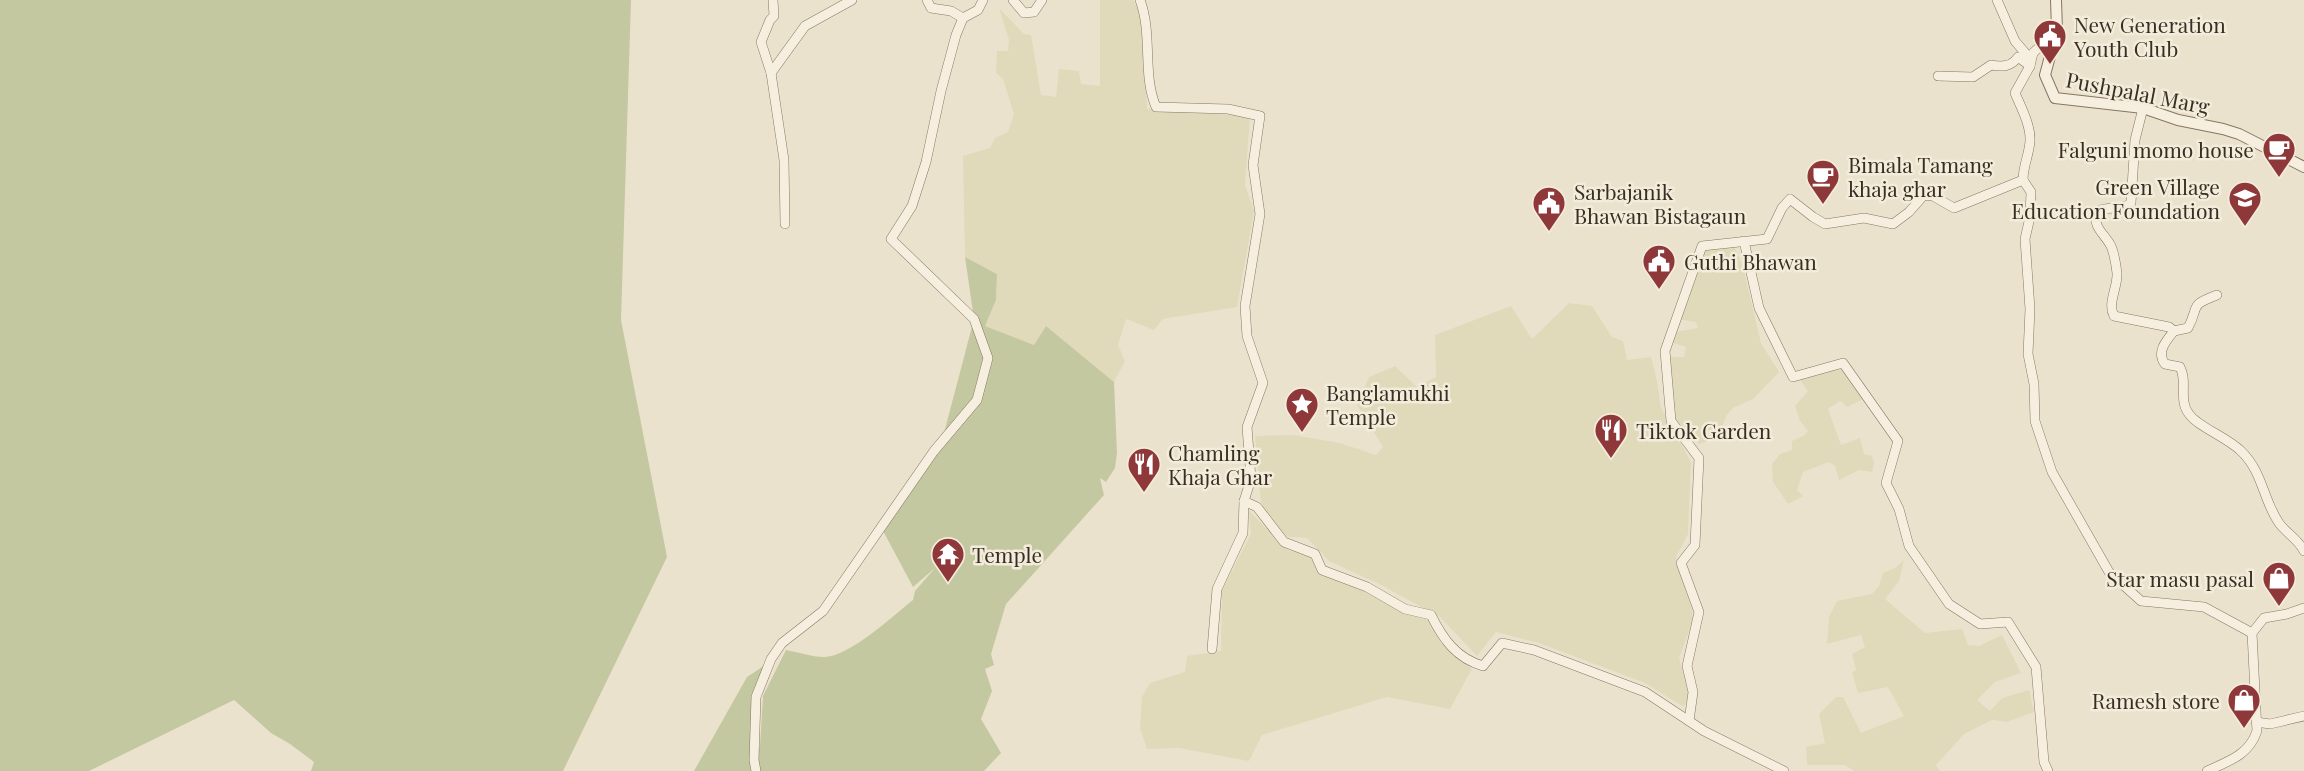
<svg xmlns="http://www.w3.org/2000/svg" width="2304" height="771" viewBox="0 0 2304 771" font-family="'Playfair Display',serif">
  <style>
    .farmland { fill: #e0dabb }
    .green { fill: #c4c8a1 }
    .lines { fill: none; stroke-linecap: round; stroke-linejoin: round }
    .minor-casing { stroke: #877662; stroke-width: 10 }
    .tertiary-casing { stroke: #877662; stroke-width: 12 }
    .minor { stroke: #f6efdf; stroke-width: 9 }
    .tertiary { stroke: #f6efdf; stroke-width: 10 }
    .labels { text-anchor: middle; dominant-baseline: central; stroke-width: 5; stroke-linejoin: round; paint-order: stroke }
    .poi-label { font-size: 21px; fill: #392e23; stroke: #f3ecdb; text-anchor: start }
    .street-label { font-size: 21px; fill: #392e23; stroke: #f3ecdb }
  </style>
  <rect width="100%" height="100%" fill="#ebe2cd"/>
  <g class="farmland">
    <polygon points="1100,0 1133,0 1143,17 1147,109 1250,116 1245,185 1254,211 1237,307 1163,319 1154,330 1126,319 1118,345 1125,361 1114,382 1046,326 1034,345 985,326 996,300 997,274 965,257 963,156 990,148 995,138 1008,132 1014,114 1003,79 996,73 997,51 1008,51 1009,40 999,8 1024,34 1031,35 1041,95 1056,97 1059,69 1079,71 1081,84 1100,86"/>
    <polygon points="1734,246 1743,267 1761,343 1779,372 1753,399 1733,408 1726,416 1719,437 1699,444 1675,419 1668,357 1684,357 1686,347 1671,342 1675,332 1698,328 1696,322 1677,319 1703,249"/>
    <polygon points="1569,303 1592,306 1612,337 1623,341 1627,360 1651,357 1657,381 1661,408 1691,462 1688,534 1676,557 1692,610 1693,620 1679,658 1689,693 1684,707 1645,683 1539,643 1496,632 1477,656 1440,617 1381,585 1329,561 1307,538 1279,536 1261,502 1255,436 1293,435 1340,443 1376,455 1383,447 1357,405 1369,377 1395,366 1417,387 1436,377 1435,335 1511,306 1532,339"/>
    <polygon points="1841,369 1864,399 1847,407 1840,401 1828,409 1841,445 1860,438 1864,454 1872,456 1874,463 1872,472 1859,470 1839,480 1835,466 1829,462 1803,472 1797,490 1803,496 1788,504 1773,482 1772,464 1780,454 1792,450 1792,441 1805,435 1808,431 1800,421 1795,406 1808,391 1799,379"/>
    <polygon points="1249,511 1288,550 1310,556 1319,573 1363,591 1404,613 1428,620 1441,643 1472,669 1450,709 1387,697 1262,735 1249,761 1179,748 1147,749 1140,728 1142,697 1150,683 1185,672 1187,656 1221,651 1222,590 1251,534"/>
    <polygon points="1904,560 1899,581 1885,599 1925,633 1962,629 1968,645 1979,646 2002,635 2021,673 1995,682 1977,700 1990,711 2002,698 2029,690 2034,712 2007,722 1992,720 1964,734 1936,765 1940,771 1854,771 1845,765 1807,765 1806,747 1825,743 1819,714 1836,697 1843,697 1861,733 1904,716 1888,687 1858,693 1852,672 1856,670 1852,654 1865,647 1861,635 1827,644 1829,617 1837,601 1872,594 1879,586 1883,573 1895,568"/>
  </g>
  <g class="green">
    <polygon points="0,0 631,0 621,320 667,557 563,771 311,771 314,762 290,744 271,733 234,700 89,771 0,771"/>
    <path d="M965,257l32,17 -1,26 -11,26 49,19 12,-19 68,56 3,71 -2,15 -9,14 -6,-4 4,17 -98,109 -15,50 3,11 -9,4 7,22 -11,28 20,34 -17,18h-290l53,-94 18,-12 -11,31v68l6,-18 3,-50 23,-46c12,2 26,7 38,7 25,0 70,-42 89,-57l2,-9 20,-23 -22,19 -32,-60 58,-75 35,-133z"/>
  </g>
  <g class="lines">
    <defs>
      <g id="minor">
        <polyline points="773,0 774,16 770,20 761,42 771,73 784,160 785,224"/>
        <polyline points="927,0 931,8 951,11 963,18"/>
        <polyline points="1013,0 1024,13 1034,12 1042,0"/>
        <path d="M1140,0c13,35 2,74 16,107l72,2 32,7 -7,49 7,49 -15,92 2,30 16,47 -16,44 4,52 -7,22 13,6 27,35 31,12 7,16 45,17 38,22 26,6c12,24 25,43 52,51l19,-23 32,7 111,42 44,29"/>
        <polyline points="1997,0 2015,41 2026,54 2029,64"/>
        <polyline points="771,73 805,26 852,0"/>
        <path d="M1938,76l35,1 18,-12c11,2 20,2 27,-8l12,9"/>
        <path d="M2143,108l-8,32 -4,63c-11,9 -25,2 -35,9 -3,16 8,21 15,34 3,7 5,19 6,27 1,14 -10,30 -3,43l55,11 5,4c-8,10 -18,21 -9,33l15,3c8,15 -2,33 9,47 9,13 38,23 52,37 22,21 22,49 38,72 7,10 19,16 25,28"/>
        <polyline points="2023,180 2031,192 2030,217 2025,239 2030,309 2028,354 2034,384 2035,421 2052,472 2109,572 2141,601 2204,607 2252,633"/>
        <polyline points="1744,241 1759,308 1793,377 1843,363 1898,441 1886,483 1899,509 1909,546 1949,604 1980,624 2008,622 2036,667 2044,762 2048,771"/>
        <path d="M2174,331l14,-3c12,-23 0,-22 29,-33"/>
        <polyline points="1212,649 1217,589 1243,533 1244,501"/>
        <polyline points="2256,722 2270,724 2304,716"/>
        <polyline points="756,771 754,760 756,697 771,659 782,643 823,611 934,451 977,400 988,358 974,319 891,239 912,206 926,162 941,91 956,35 963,18 978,10 983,0"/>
        <path d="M1784,771l-80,-40 -15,-10 4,-29 -6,-26 12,-54 -18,-49 14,-18 4,-87 -28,-37 -6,-70 37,-105 65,-7 15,-31 8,-9 23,18 12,7 39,-6 29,6 16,-12 15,-17 9,1 21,12 69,-28c0,-14 6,-25 7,-39 1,-15 -9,-34 -15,-48l15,-27 3,-13 24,-23"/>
        <path d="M2207,771c22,-10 42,-16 50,-40l-5,-98 12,-15 23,-4 17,-6"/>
      </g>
      <polyline id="tertiary" points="2056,0 2057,30 2045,75 2055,98 2143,108 2178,120 2223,129 2239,134 2304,167"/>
    </defs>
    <use href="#minor" class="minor-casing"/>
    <use href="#tertiary" class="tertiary-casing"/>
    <use href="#minor" class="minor"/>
    <use href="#tertiary" class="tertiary"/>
  </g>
  <defs>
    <symbol id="civic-pin" viewBox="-11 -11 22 30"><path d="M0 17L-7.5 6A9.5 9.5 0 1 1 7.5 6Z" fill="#8f3839" stroke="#f3ecdb"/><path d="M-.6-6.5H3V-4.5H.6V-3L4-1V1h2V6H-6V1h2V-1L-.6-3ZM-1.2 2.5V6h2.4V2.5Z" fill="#fff"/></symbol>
    <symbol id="cafe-pin" viewBox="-11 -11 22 30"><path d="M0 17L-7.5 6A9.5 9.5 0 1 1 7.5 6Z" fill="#8f3839" stroke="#f3ecdb"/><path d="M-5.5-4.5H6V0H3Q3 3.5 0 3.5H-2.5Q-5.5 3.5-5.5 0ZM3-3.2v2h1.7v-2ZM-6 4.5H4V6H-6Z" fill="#fff"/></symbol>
    <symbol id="school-pin" viewBox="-11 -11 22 30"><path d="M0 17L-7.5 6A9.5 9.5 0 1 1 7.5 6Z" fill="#8f3839" stroke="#f3ecdb"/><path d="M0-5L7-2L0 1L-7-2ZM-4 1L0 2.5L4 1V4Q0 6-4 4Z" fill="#fff"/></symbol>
    <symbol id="sight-pin" viewBox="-11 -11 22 30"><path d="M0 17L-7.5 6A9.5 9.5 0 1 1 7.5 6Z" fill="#8f3839" stroke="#f3ecdb"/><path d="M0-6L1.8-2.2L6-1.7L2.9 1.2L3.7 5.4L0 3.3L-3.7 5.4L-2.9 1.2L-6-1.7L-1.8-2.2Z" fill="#fff"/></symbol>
    <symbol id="restaurant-pin" viewBox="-11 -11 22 30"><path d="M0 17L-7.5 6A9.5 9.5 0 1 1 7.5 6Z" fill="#8f3839" stroke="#f3ecdb"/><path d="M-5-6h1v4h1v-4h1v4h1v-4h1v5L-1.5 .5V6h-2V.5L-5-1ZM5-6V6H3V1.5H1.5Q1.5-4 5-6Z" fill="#fff"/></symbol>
    <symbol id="temple-pin" viewBox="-11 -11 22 30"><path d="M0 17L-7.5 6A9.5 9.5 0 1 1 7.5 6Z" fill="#8f3839" stroke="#f3ecdb"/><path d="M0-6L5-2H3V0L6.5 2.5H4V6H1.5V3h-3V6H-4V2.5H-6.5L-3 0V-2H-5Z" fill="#fff"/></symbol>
    <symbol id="shop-pin" viewBox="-11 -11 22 30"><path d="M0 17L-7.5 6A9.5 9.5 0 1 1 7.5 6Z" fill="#8f3839" stroke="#f3ecdb"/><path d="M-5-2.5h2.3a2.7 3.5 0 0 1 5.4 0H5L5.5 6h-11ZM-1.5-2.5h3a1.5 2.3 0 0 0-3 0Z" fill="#fff"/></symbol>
  </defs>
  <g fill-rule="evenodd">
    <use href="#civic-pin" x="2031" y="17" width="38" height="52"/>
    <use href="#cafe-pin" x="2260" y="130" width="38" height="52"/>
    <use href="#cafe-pin" x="1804" y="157" width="38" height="52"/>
    <use href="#school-pin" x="2226" y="179" width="38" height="52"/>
    <use href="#civic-pin" x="1530" y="184" width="38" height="52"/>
    <use href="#civic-pin" x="1640" y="242" width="38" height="52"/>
    <use href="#sight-pin" x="1283" y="385" width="38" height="52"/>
    <use href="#restaurant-pin" x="1592" y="411" width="38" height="52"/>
    <use href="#restaurant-pin" x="1125" y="445" width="38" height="52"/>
    <use href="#temple-pin" x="929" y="535" width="38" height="52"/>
    <use href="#shop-pin" x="2260" y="559" width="38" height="52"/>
    <use href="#shop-pin" x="2225" y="681" width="38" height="52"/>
  </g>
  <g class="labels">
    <g class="poi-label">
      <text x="2074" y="24">New Generation<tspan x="2074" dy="24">Youth Club</tspan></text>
      <text x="2254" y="149" text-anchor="end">Falguni momo house</text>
      <text x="1848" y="164">Bimala Tamang<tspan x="1848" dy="24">khaja ghar</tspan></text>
      <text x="2220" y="186" text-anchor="end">Green Village<tspan x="2220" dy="24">Education Foundation</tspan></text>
      <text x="1574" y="191">Sarbajanik<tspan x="1574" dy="24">Bhawan Bistagaun</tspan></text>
      <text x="1684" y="261">Guthi Bhawan</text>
      <text x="1326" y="392">Banglamukhi<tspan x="1326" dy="24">Temple</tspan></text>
      <text x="1636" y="430">Tiktok Garden</text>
      <text x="1168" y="452">Chamling<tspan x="1168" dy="24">Khaja Ghar</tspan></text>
      <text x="972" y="554">Temple</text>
      <text x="2254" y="578" text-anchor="end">Star masu pasal</text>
      <text x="2220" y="700" text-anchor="end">Ramesh store</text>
    </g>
    <g class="street-label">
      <text transform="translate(2138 92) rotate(11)">Pushpalal Marg</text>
    </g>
  </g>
</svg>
